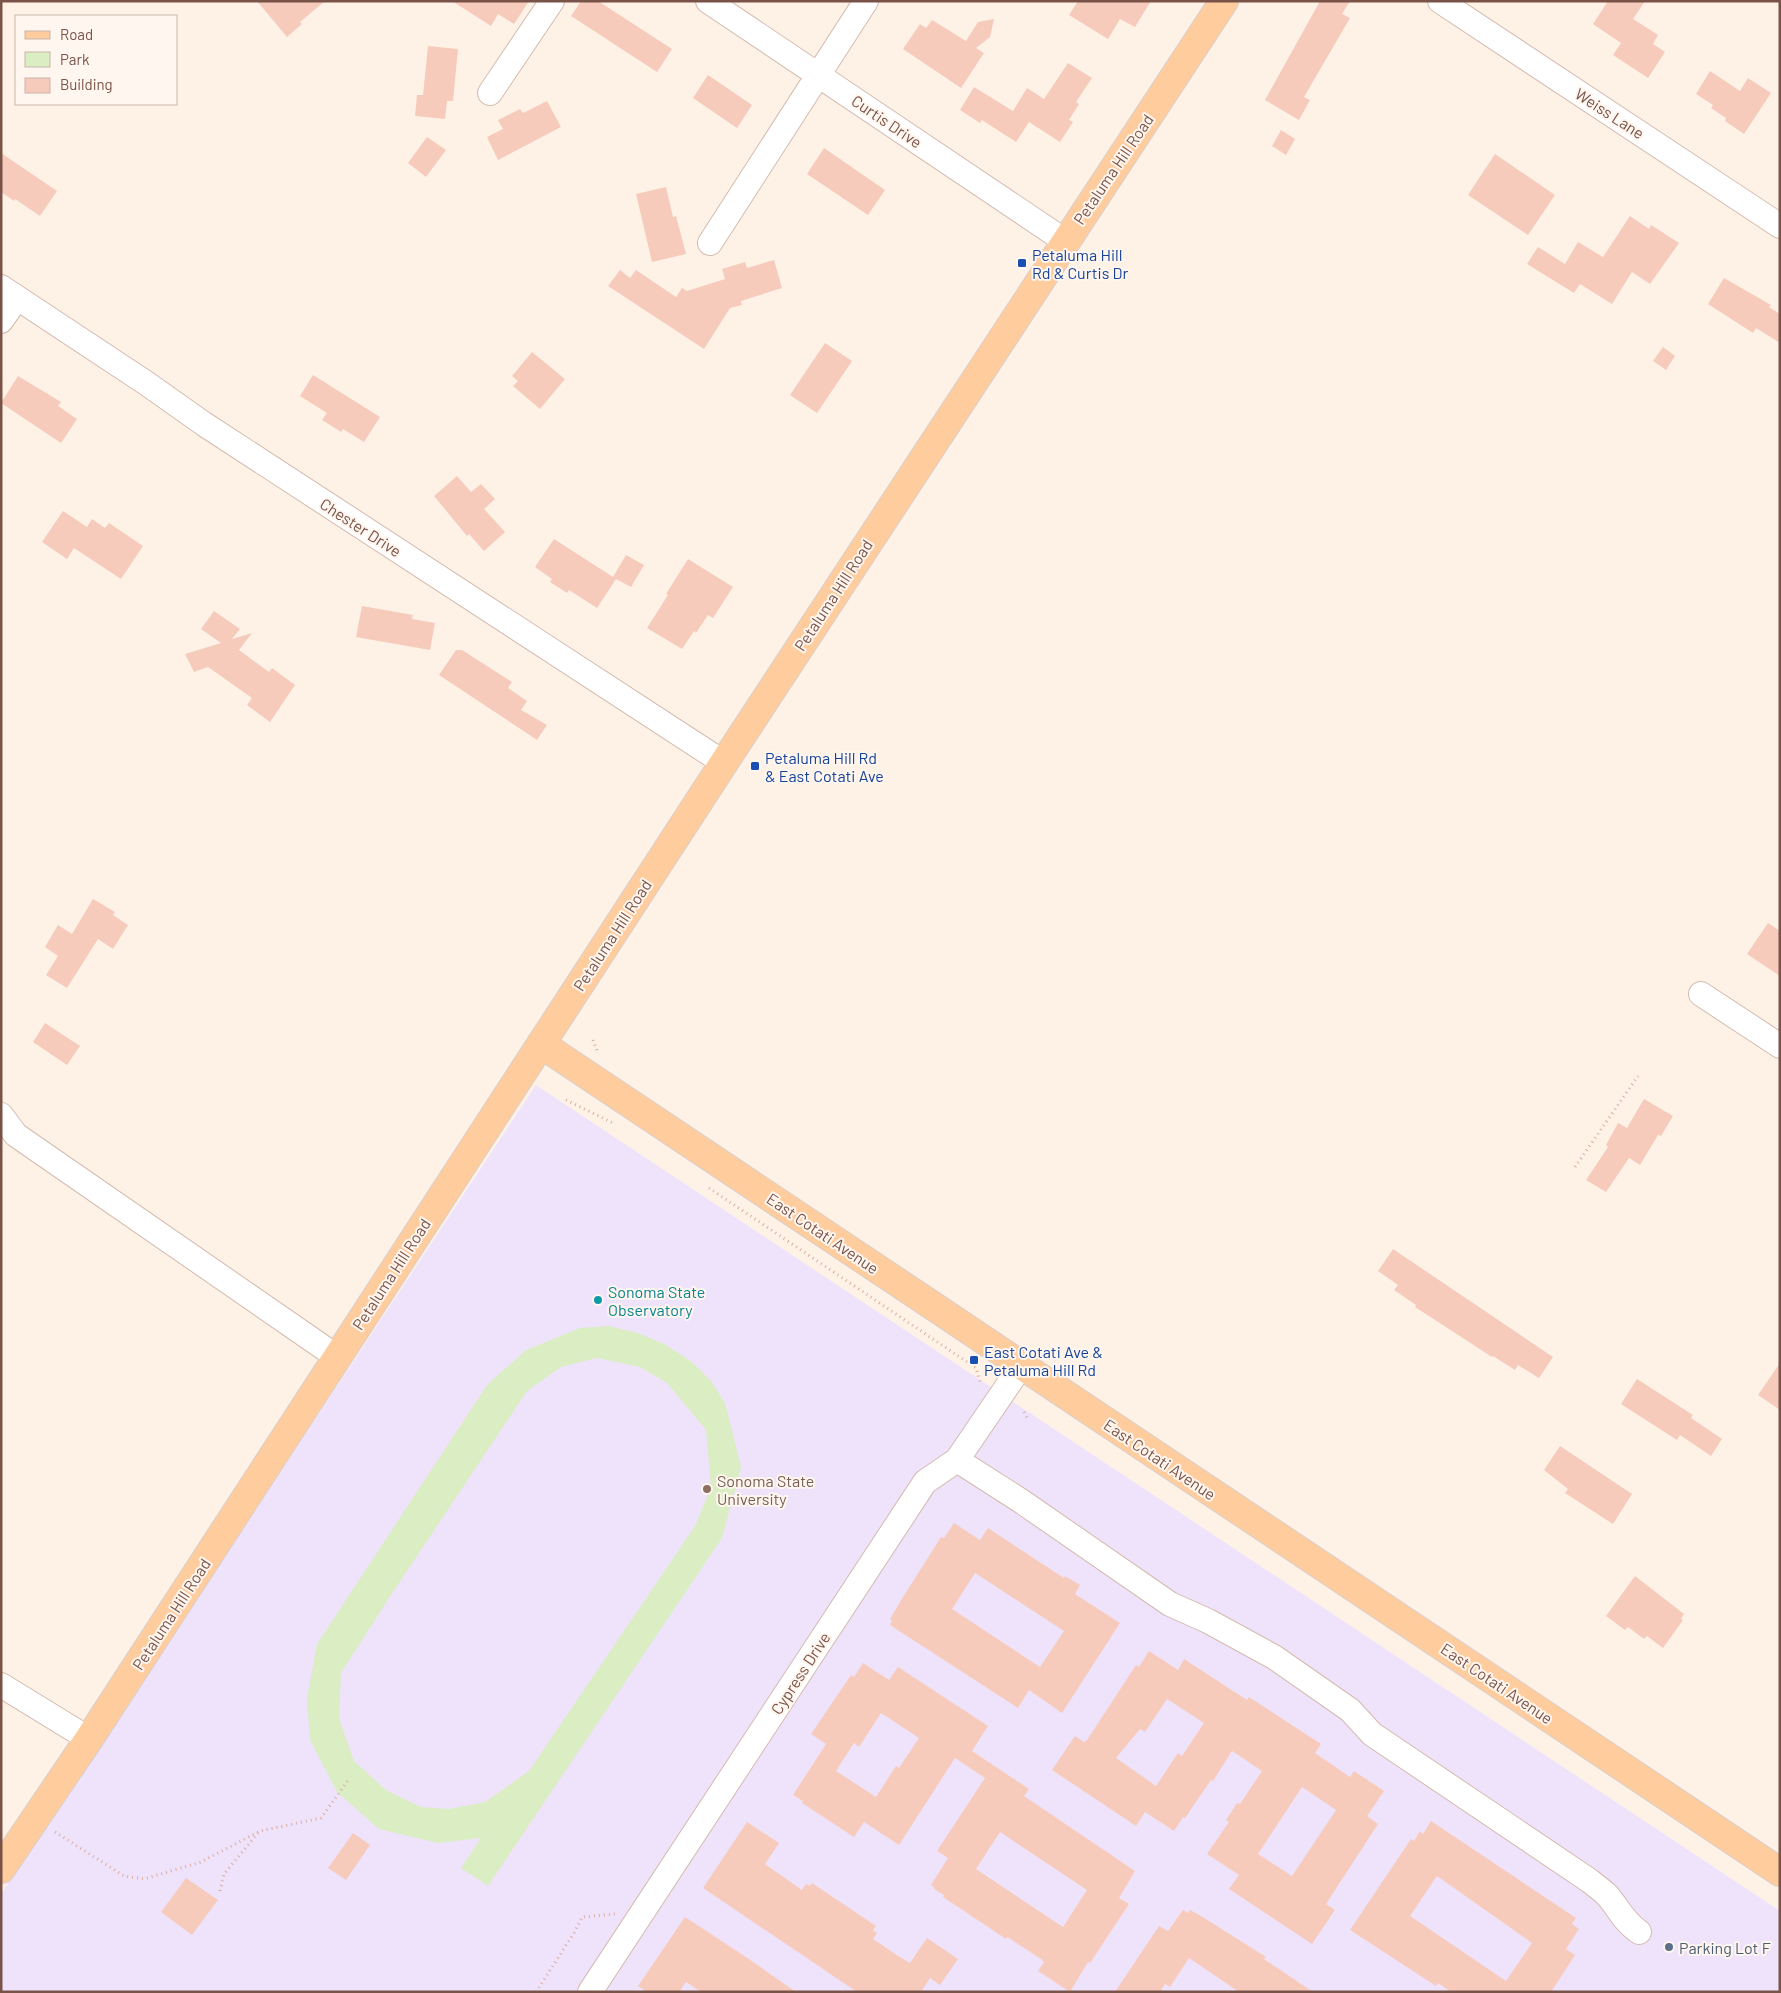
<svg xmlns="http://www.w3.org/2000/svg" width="1781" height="1993" viewBox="0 0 1781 1993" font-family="Barlow,sans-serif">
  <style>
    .education { fill: #efe3fb }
    .green { fill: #daedc3; fill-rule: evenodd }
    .building { fill: #f6cbbc; fill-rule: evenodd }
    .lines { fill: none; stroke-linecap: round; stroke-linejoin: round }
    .minor-casing { stroke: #d4baae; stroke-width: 26 }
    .major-casing { stroke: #dacfcc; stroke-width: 30 }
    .path { stroke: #dbad9e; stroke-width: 3; stroke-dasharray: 1 4; stroke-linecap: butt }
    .minor { stroke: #fff; stroke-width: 24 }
    .major { stroke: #ffcc9d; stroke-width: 28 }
    .transit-dot { fill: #1a4fb4; stroke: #fff6ef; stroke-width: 2 }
    .culture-dot { fill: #0f9aa8; stroke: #fff6ef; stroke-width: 2 }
    .education-dot { fill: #8d6e63; stroke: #fff6ef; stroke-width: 2 }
    .service-dot { fill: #5c6f8a; stroke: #fff6ef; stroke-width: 2 }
    .labels { text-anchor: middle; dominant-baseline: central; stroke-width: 4; stroke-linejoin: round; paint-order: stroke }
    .street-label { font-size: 16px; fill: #7a5348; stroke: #fff6ef }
    .transit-label { font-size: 16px; fill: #164399; stroke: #fff6ef; text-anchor: start }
    .culture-label { font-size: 16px; fill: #0d838f; stroke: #fff6ef; text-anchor: start }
    .education-label { font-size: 16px; fill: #785e54; stroke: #fff6ef; text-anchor: start }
    .service-label { font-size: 16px; fill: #4e5e75; stroke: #fff6ef; text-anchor: start }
  </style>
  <rect width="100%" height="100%" fill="#fef2e7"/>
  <polygon class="education" points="536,1085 1780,1911 1780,1992 1,1992 1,1894"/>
  <path class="green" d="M608,1326l30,7 28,12 26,17 19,19 14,22 16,64 -19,71 -234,348 -27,-18 20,-30 -43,5 -59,-14 -42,-37 -27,-52 -3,-42 10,-54 170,-259 39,-35 54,-22zM597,1358l43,9 27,16 39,47 5,57 -16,39 -166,245 -44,31 -36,7 -28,-2 -35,-17 -32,-29 -15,-43 2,-45 48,-75 138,-207 34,-24z"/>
  <g class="building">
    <polygon points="257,1 325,1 300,22 302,24 287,37"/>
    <polygon points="452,1 529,1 514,24 498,14 491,26"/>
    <polygon points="581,1 598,1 672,49 657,72 571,16"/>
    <polygon points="1078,1 1151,1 1135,27 1120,19 1108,39 1069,15"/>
    <polygon points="1320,1 1350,1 1342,14 1350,18 1304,97 1310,100 1299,120 1265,100"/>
    <polygon points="1608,1 1645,1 1633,19 1658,35 1653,44 1665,52 1648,78 1613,55 1621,43 1593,24"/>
    <polygon points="994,19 990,37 976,48 984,53 961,88 903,49 920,24 926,28 932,20 966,41 978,22"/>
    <polygon points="428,46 458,49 453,101 447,101 445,119 415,116 417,95 423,95"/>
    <polygon points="1068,63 1092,78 1076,102 1079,104 1069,120 1073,122 1060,142 1029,122 1016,142 982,120 980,123 960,110 974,87 1013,111 1027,88 1044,99"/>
    <polygon points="1710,71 1740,91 1748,78 1771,93 1744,134 1725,121 1726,118 1711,108 1713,105 1696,94"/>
    <polygon points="708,75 752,105 737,128 693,98"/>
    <polygon points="547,101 561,127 498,160 487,137 503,129 498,120 520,109 523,113"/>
    <polygon points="1281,130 1295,139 1286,155 1272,146"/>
    <polygon points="427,137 446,150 426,177 408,163"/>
    <polygon points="824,148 885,190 868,215 807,174"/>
    <polygon points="1,153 57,191 40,216 15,199 14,201 1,192"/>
    <polygon points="1495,154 1555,195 1528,235 1468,195"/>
    <polygon points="666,187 673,217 676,216 686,254 652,262 636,194"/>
    <polygon points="1630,216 1649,229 1651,225 1679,243 1650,284 1632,272 1612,304 1580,284 1574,293 1527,264 1538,247 1565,264 1578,242 1603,257"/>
    <polygon points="774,260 782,288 741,301 742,305 730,308 704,349 608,286 620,270 630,278 636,270 676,297 682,288 687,291 725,279 722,269 745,262 747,268"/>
    <polygon points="1724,278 1771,305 1769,307 1780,314 1780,343 1756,328 1753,333 1708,304"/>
    <polygon points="825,343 852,361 817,413 790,395"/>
    <polygon points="1663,347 1675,356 1666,370 1653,361"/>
    <polygon points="532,352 565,379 540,409 513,386 518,381 512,376"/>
    <polygon points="313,375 380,417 364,442 343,429 341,432 322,420 327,413 300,396"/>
    <polygon points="18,376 61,402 58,406 77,419 61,443 1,403"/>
    <polygon points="457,476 471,492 481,484 495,499 484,509 505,532 484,551 469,534 467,536 434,496"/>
    <polygon points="63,511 87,527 92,519 105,528 109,523 143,546 121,579 74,548 67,559 42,542"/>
    <polygon points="554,539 613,577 626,555 644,565 631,587 616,579 597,608 569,590 567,593 550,582 552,579 535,567"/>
    <polygon points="688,559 733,587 713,618 708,615 696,633 694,631 682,649 647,628 668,595 666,594"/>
    <polygon points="362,606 413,615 412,619 435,623 430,650 356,637"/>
    <polygon points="214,611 240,629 232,639 252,633 239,650 269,672 272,668 295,685 270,722 247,705 252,698 208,667 194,672 185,654 221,643 201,629"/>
    <polygon points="456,650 462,650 512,682 508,688 527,701 521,710 547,725 537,740 439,675"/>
    <polygon points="93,899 115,912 113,915 128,925 113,949 98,939 67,988 46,975 58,956 45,947 58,925 72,934"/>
    <polygon points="1768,923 1780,931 1780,976 1747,954"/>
    <polygon points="45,1023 80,1046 67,1065 33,1042"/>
    <polygon points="1644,1099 1673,1116 1661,1136 1658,1135 1640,1165 1629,1158 1606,1192 1586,1180 1608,1147 1606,1145 1618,1123 1627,1128"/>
    <polygon points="1393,1249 1553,1357 1539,1378 1518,1365 1515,1370 1493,1356 1492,1357 1415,1307 1416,1305 1394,1290 1398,1285 1378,1271"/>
    <polygon points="1780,1363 1780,1410 1758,1395"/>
    <polygon points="1637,1379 1693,1415 1691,1418 1722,1439 1711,1456 1680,1435 1677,1440 1621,1404"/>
    <polygon points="1560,1446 1632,1494 1613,1524 1565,1493 1568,1489 1544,1470"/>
    <path d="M954,1523l26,17 8,-12 76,50 1,-2 15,9 -5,9 45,29 -58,90 -33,-23 -11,18 -128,-83 2,-4 -2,-2 13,-22 38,-60 3,1zM975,1573l89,58 -24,36 -88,-58z"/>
    <polygon points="1635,1576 1684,1614 1681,1619 1683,1620 1663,1648 1647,1636 1644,1639 1628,1627 1625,1630 1606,1616"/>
    <path d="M1149,1651l29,19 6,-11 63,41 2,-3 72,47 -6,9 35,24 4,-6 30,20 -17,25 11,8 -52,80 9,6 -23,34 -83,-55 10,-14 -32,-21 22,-32 -3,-2 11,-17 3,1 22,-33 -30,-20 -19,30 -2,-1 -26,38 -2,-1 -9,14 -29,-19 -9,14 -84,-56 23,-34 9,6 3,-2 49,-75 3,2zM1167,1699l37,24 -22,33 -4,-3 -22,33 -40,-28 24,-29 5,3zM1302,1787l34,23 -44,66 -34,-22z"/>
    <path d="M863,1663l26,17 9,-13 90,59 -16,25 57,38 -5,7 111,75 -16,27 10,6 -39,59 -2,-1 -18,30 -32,-21 6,-9 -3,-3 -34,-22 -1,2 -63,-42 1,-2 -10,-6 1,-1 -4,-3 17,-27 -11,-7 48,-73 -30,-20 -56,87 -35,-23 -10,15 -52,-34 1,-2 -10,-6 33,-51 -15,-10 40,-59 3,2zM881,1713l38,25 -20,30 -3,-2 -20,31 -40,-26 18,-28 5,4zM1000,1832l87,58 -24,37 -87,-58z"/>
    <path d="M1431,1821l145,97 -4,6 7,5 -13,20 9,6 -24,37h-100l-13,-9 -2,3 -86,-56 61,-91 3,2 6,-10 3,3zM1437,1876l95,67 -26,38 -96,-65z"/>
    <polygon points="747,1822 779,1843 765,1864 802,1890 806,1884 810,1886 812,1883 876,1926 873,1930 877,1933 873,1939 900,1957 910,1963 927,1938 958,1959 940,1985 930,1978 921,1992 857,1992 703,1888"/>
    <polygon points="353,1833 370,1845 346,1880 328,1868"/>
    <polygon points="186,1878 218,1900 192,1935 161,1912"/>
    <polygon points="1183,1910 1188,1913 1190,1910 1201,1916 1266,1957 1264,1959 1313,1992 1239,1992 1189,1958 1170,1987 1165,1984 1160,1992 1115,1992 1159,1926 1168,1931"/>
    <polygon points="685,1917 746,1957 796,1992 701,1992 686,1982 679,1992 647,1992 638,1986"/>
  </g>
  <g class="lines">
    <defs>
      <g id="minor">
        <polyline points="708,1 1065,241"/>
        <polyline points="1440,1 1780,226"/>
        <polyline points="490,93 552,1"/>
        <polyline points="710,243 866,1"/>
        <polyline points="1,287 146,383 204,424 724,763"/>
        <polyline points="1,321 17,298"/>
        <polyline points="1701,994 1780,1046"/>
        <polyline points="1,1115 16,1135 337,1357"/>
        <path d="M957,1460l64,41 149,103 38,17 66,36 76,53 22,24 218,147c5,4 10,8 15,12 13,13 16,26 34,39"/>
        <polyline points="1,1685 89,1739"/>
        <polyline points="590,1992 925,1482 957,1460 1021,1366"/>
      </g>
      <g id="major">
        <polyline points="541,1044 1780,1872"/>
        <polyline points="1,1869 89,1739 731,752 1224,1"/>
      </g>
    </defs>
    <use href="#minor" class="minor-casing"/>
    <use href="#major" class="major-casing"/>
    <g class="path">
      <polyline points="593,1040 598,1053"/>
      <polyline points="566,1100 613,1123"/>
      <polyline points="1575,1167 1638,1076"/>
      <polyline points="709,1188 976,1368 981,1385"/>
      <polyline points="1024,1412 1028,1420"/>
      <polyline points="55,1832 124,1876 144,1879 201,1862 260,1831 321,1818 349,1779"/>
      <polyline points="220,1891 224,1874 258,1833"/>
      <polyline points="536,1992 574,1933 582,1917 615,1914"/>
    </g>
    <use href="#minor" class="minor"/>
    <use href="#major" class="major"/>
  </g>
  <g class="transit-dot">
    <rect x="1017" y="258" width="10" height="10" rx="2.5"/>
    <rect x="750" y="761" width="10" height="10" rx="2.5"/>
    <rect x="969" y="1355" width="10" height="10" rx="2.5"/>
  </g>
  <circle class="culture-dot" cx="598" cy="1300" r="5"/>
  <circle class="education-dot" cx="707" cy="1489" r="5"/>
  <circle class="service-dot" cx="1669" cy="1947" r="5"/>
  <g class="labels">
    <g class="street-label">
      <text transform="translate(1610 113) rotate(33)">Weiss Lane</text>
      <text transform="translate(887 121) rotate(34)">Curtis Drive</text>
      <text transform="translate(1113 169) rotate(-56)">Petaluma Hill Road</text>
      <text transform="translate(361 527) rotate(33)">Chester Drive</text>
      <text transform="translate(833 595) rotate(-57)">Petaluma Hill Road</text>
      <text transform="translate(612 935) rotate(-57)">Petaluma Hill Road</text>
      <text transform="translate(823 1233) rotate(34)">East Cotati Avenue</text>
      <text transform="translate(391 1274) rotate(-57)">Petaluma Hill Road</text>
      <text transform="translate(1160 1459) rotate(34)">East Cotati Avenue</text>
      <text transform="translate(171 1614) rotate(-57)">Petaluma Hill Road</text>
      <text transform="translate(800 1673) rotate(-57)">Cypress Drive</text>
      <text transform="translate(1497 1683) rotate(34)">East Cotati Avenue</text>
    </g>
    <g class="transit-label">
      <text x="1032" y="254">Petaluma Hill<tspan x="1032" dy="18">Rd &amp; Curtis Dr</tspan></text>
      <text x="765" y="757">Petaluma Hill Rd<tspan x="765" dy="18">&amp; East Cotati Ave</tspan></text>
      <text x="984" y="1351">East Cotati Ave &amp;<tspan x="984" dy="18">Petaluma Hill Rd</tspan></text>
    </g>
    <g class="culture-label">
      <text x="608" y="1291">Sonoma State<tspan x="608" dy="18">Observatory</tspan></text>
    </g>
    <g class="education-label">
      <text x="717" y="1480">Sonoma State<tspan x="717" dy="18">University</tspan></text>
    </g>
    <g class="service-label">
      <text x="1679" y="1947">Parking Lot F</text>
    </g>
  </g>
  <rect width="1781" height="1993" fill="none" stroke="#7a5348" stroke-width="5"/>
  <rect x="15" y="15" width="162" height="90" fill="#fff6ef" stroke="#cab5ac"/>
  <rect x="25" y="31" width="25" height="8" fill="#ffcc9d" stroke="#cab5ac"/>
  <text x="60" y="40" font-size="15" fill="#7a5348">Road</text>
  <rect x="25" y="52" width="25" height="15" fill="#daedc3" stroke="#cab5ac"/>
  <text x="60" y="65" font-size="15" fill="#7a5348">Park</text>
  <rect x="25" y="78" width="25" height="15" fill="#f6cbbc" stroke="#cab5ac"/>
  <text x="60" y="90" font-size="15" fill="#7a5348">Building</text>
</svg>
